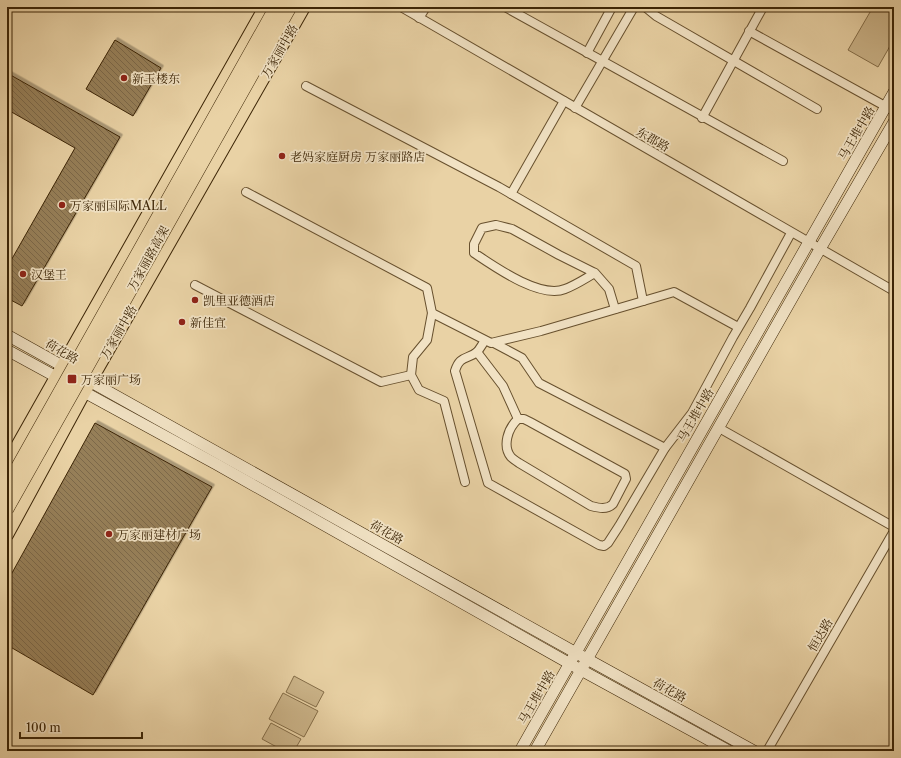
<svg xmlns="http://www.w3.org/2000/svg" width="901" height="758" viewBox="0 0 901 758" font-family="'Libre Caslon Text','Noto Serif SC',serif">
  <style>
    .grass { fill: #ccb58a; stroke: #846d48 }
    .building { fill: url(#building-back-hatch); stroke: #3c2506; filter: url(#shadow) }
    .lines { fill: none; stroke-linecap: round; stroke-linejoin: round }
    .minor-casing { stroke: #67502e; stroke-width: 10 }
    .secondary-casing { stroke: #3c2506; stroke-width: 12 }
    .primary-casing { stroke: #3c2506; stroke-width: 14 }
    .minor { stroke: #f1e2c4; stroke-width: 8 }
    .secondary { stroke: #f1e2c4; stroke-width: 11 }
    .primary { stroke: #e9d2a5; stroke-width: 12 }
    .trunk-bridge-casing { stroke: #3c2506; stroke-width: 14; stroke-linecap: butt }
    .trunk-bridge { stroke: #e9d2a5; stroke-width: 13 }
    .poi-dot { fill: #8f2418; stroke: #f1e2c4; stroke-width: 1.5 }
    .labels { text-anchor: middle; dominant-baseline: central; stroke-width: 3.5; stroke-linejoin: round; paint-order: stroke }
    .street-label { font-size: 12px; fill: #3c2506; stroke: #f1e2c4 }
    .poi-label { font-size: 12px; fill: #3c2506; stroke: #f1e2c4; text-anchor: start }
  </style>
  <defs>
    <pattern id="building-back-hatch" width="6" height="6" patternUnits="userSpaceOnUse"><rect width="6" height="6" fill="#967f59"/><path d="M-1 5l2 2M0 0l6 6M5-1l2 2" fill="none" stroke="#7c6848"/></pattern>
    <filter id="shadow"><feDropShadow dx="2.5" dy="-2.5" stdDeviation="0" flood-color="#0004"/></filter>
  </defs>
  <rect width="100%" height="100%" fill="#e9d2a5"/>
  <filter id="stains"><feTurbulence type="fractalNoise" baseFrequency=".005" numOctaves="4"/><feColorMatrix values="0 0 0 0 .2 0 0 0 0 .09 0 0 0 0 .02 0 0 0 .5 -.17"/></filter>
  <radialGradient id="worn" r=".72"><stop offset=".6" stop-color="#630" stop-opacity="0"/><stop offset="1" stop-color="#630" stop-opacity=".3"/></radialGradient>
  <g class="grass">
    <polygon points="873,7 894,7 894,39 878,67 848,50"/>
    <polygon points="294,676 324,692 316,707 286,692"/>
    <polygon points="283,693 318,711 304,737 269,719"/>
    <polygon points="271,723 301,739 294,751 284,751 262,739"/>
  </g>
  <g class="building">
    <polygon points="115,40 161,68 133,116 86,89"/>
    <polygon points="7,73 120,137 22,306 7,298 7,262 9,264 75,148 8,110 7,112"/>
    <polygon points="95,423 212,487 93,695 7,645 7,582"/>
  </g>
  <g class="lines">
    <defs>
      <g id="minor">
        <polyline points="401,7 894,291"/>
        <polyline points="505,7 783,161"/>
        <polyline points="645,7 656,16 817,109"/>
        <polyline points="419,18 426,7"/>
        <polyline points="749,31 894,111"/>
        <polyline points="587,53 612,7"/>
        <polyline points="306,86 499,187 636,266 643,301"/>
        <polyline points="575,108 634,7"/>
        <polyline points="702,118 763,7"/>
        <polyline points="246,192 427,288 432,313 491,343 541,331 674,292 738,327"/>
        <polyline points="511,194 564,101"/>
        <path d="M595,273c-9,5 -19,12 -30,16 -25,10 -70,-22 -91,-36v-9l8,-16 14,-3 16,4 47,26 36,18 14,16 6,20"/>
        <polyline points="195,285 381,382 411,375"/>
        <polyline points="432,313 427,340 413,357 411,375 419,390 444,401 465,482"/>
        <path d="M485,341c-3,3 -5,8 -8,11 -10,8 -17,3 -22,19l33,112 111,62 5,1 4,-3 11,-17 46,-78 27,-35 41,-76 17,-29 41,-75"/>
        <polyline points="494,343 522,358 539,383 665,448"/>
        <path d="M477,352l26,34 15,33h6l6,3 95,52 1,5 -13,25c-6,6 -14,4 -22,2l-72,-43c-3,-2 -6,-4 -8,-6 -9,-11 -3,-29 7,-38"/>
        <polyline points="719,428 894,527"/>
        <polyline points="767,751 894,531"/>
      </g>
      <g id="secondary">
        <polyline points="7,335 587,659 754,751"/>
        <polyline points="7,350 216,464 581,670 729,751"/>
        <polyline points="520,751 894,92"/>
        <polyline points="535,751 820,249 894,122"/>
      </g>
      <g id="primary">
        <polyline points="7,464 265,7"/>
        <polyline points="7,535 90,382 304,7"/>
      </g>
    </defs>
    <use href="#minor" class="minor-casing"/>
    <use href="#secondary" class="secondary-casing"/>
    <use href="#primary" class="primary-casing"/>
    <use href="#minor" class="minor"/>
    <use href="#secondary" class="secondary"/>
    <use href="#primary" class="primary"/>
    <defs>
      <g id="trunk-bridge">
        <polyline points="7,486 276,7"/>
        <polyline points="7,509 290,7"/>
      </g>
    </defs>
    <use href="#trunk-bridge" class="trunk-bridge-casing"/>
    <use href="#trunk-bridge" class="trunk-bridge"/>
  </g>
  <g class="poi-dot">
    <circle cx="124" cy="78" r="4"/>
    <circle cx="282" cy="156" r="4"/>
    <circle cx="62" cy="205" r="4"/>
    <circle cx="23" cy="274" r="4"/>
    <circle cx="195" cy="300" r="4"/>
    <circle cx="182" cy="322" r="4"/>
    <rect x="67" y="374" width="10" height="10" rx="2"/>
    <circle cx="109" cy="534" r="4"/>
  </g>
  <g class="labels">
    <g class="street-label">
      <text transform="translate(279 51) rotate(-60)">万家丽中路</text>
      <text transform="translate(856 133) rotate(-60)">马王堆中路</text>
      <text transform="translate(653 139) rotate(30)">东郡路</text>
      <text transform="translate(148 258) rotate(-61)">万家丽路高架</text>
      <text transform="translate(118 332) rotate(-60)">万家丽中路</text>
      <text transform="translate(62 351) rotate(30)">荷花路</text>
      <text transform="translate(695 415) rotate(-60)">马王堆中路</text>
      <text transform="translate(387 532) rotate(29)">荷花路</text>
      <text transform="translate(820 635) rotate(-60)">恒达路</text>
      <text transform="translate(670 690) rotate(29)">荷花路</text>
      <text transform="translate(536 697) rotate(-60)">马王堆中路</text>
    </g>
    <g class="poi-label">
      <text x="132" y="78">新玉楼东</text>
      <text x="290" y="156">老妈家庭厨房 万家丽路店</text>
      <text x="70" y="205">万家丽国际MALL</text>
      <text x="31" y="274">汉堡王</text>
      <text x="203" y="300">凯里亚德酒店</text>
      <text x="190" y="322">新佳宜</text>
      <text x="81" y="379">万家丽广场</text>
      <text x="117" y="534">万家丽建材广场</text>
    </g>
  </g>
  <rect width="901" height="758" fill="none" stroke="#e9d2a5" stroke-width="24"/>
  <rect x="8" y="8" width="885" height="742" fill="none" stroke="#3c2506" stroke-width="2"/>
  <rect x="12" y="12" width="877" height="734" fill="none" stroke="#3c2506"/>
  <path d="M20 732v6h122v-6" fill="none" stroke="#3c2506" stroke-width="2"/>
  <text x="26" y="732" font-size="12" fill="#3c2506" stroke="#f1e2c4" stroke-width="3" paint-order="stroke">100 m</text>
  <rect width="100%" height="100%" filter="url(#stains)"/>
  <rect width="100%" height="100%" fill="url(#worn)"/>
</svg>
